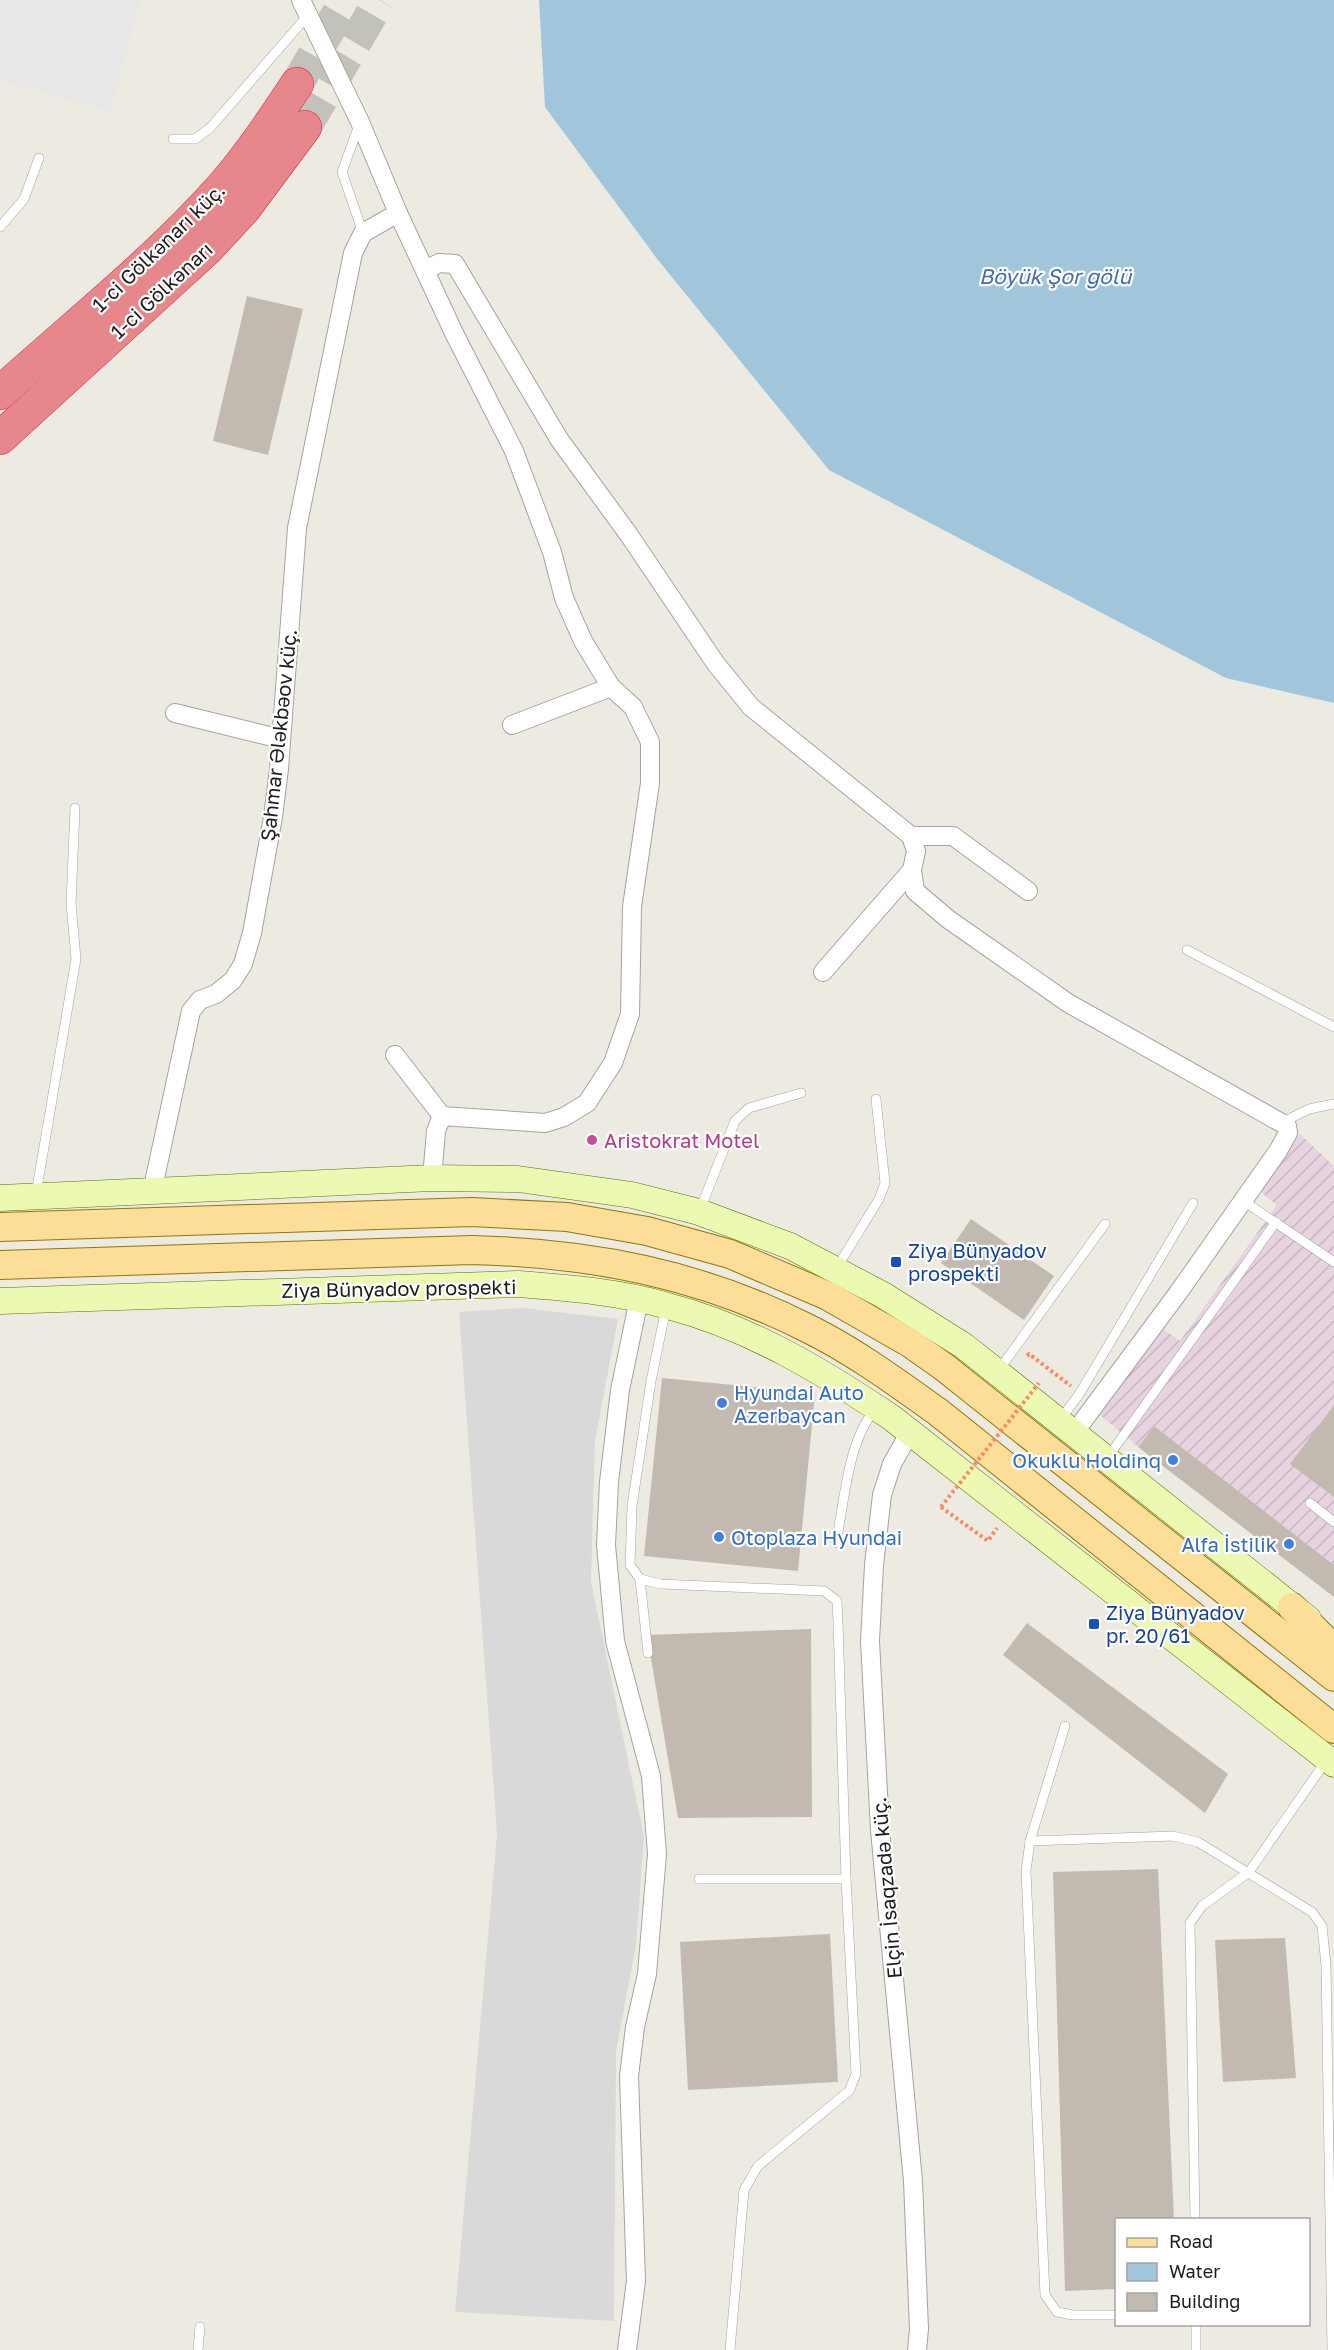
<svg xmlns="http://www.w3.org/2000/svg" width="1334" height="2350" viewBox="0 0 1334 2350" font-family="'Golos Text',sans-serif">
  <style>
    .residential { fill: #dad9d9 }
    .industrial { fill: url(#industrial-furrows) }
    .parking { fill: #e8e8e8 }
    .water { fill: #a1c6dc }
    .building { fill: #c2bab1 }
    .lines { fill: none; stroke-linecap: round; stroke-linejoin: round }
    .highway-tunnel { stroke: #c3c2ba; stroke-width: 33; stroke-dasharray: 33 16; stroke-linecap: butt }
    .lane-casing { stroke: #a3a3a3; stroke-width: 10 }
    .street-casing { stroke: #a3a3a3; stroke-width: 20 }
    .secondary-casing { stroke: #577104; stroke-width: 27 }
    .primary-casing { stroke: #937700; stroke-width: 30 }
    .highway-casing { stroke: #d72348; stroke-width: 34 }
    .path { stroke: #fa8965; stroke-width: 4; stroke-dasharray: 3 3; stroke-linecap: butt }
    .lane { stroke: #fff; stroke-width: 9 }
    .street { stroke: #fff; stroke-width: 18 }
    .secondary { stroke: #ecf9b3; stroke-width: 26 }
    .primary { stroke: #fcde98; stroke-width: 28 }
    .highway { stroke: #e6878c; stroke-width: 33 }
    .path-bridge { stroke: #fa8965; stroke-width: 4; stroke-dasharray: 3 3; stroke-linecap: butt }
    .hotel-dot { fill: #d1479c; stroke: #fff; stroke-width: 2 }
    .transit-dot { fill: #1a4fb4; stroke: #fff; stroke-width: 2 }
    .shop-dot { fill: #3f7fe0; stroke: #fff; stroke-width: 2 }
    .labels { text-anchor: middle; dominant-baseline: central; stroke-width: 4.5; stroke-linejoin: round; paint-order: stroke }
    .street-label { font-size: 20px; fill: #1c1c1c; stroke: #fff }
    .hotel-label { font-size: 20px; fill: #b23c85; stroke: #fff; text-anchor: start }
    .transit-label { font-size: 20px; fill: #164399; stroke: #fff; text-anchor: start }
    .shop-label { font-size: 20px; fill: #366cbe; stroke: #fff; text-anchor: start }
    .water-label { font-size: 21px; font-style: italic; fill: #486cab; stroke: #fff }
  </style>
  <defs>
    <pattern id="industrial-furrows" width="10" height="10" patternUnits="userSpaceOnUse" patternTransform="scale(1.5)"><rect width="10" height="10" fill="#e7d3e0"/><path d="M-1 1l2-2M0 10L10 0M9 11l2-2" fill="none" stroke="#c6b5c0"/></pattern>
  </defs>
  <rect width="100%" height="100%" fill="#edebe1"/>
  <polygon class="residential" points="523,1308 618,1319 595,1441 591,1582 644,1837 636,1945 616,2052 614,2321 455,2312 497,1834 459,1312"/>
  <polygon class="industrial" points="1300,1134 1334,1166 1334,1565 1154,1426 1138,1447 1099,1414 1162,1328 1180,1341 1277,1205 1257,1189"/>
  <polygon class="parking" points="0,0 140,0 111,112 0,80"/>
  <polygon class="water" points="539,0 1334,0 1334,703 1226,678 829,470 658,260 545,107"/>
  <g class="building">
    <polygon points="247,296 303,309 268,455 213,441"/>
    <polygon points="971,1219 1054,1276 1024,1320 941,1263"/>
    <polygon points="662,1378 815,1393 798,1571 644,1556"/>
    <polygon points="1334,1405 1334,1497 1290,1464"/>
    <polygon points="1154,1426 1334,1565 1334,1597 1138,1447"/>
    <polygon points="1027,1623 1228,1774 1205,1813 1003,1655"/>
    <polygon points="811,1629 812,1817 678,1818 647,1635"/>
    <polygon points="1158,1869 1174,2220 1116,2220 1116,2289 1065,2291 1053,1872"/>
    <polygon points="830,1934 838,2082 688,2090 680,1942"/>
    <polygon points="1285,1938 1296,2078 1223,2082 1215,1940"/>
  </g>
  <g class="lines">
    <g class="highway-tunnel">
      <polyline points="297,84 346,0"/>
      <polyline points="305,127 380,0"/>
    </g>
    <defs>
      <g id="lane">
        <polyline points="359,125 342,172 363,233"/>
        <polyline points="173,139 195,139 210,128 309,14"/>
        <polyline points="0,227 24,199 39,158"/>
        <polyline points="1187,950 1334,1027"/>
        <polyline points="1283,1122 1309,1109 1334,1104"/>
        <polyline points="36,1194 76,959 71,903 75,808"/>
        <polyline points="1242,1200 1334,1262"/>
        <polyline points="700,1210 735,1121 749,1108 801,1093"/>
        <polyline points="836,1269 879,1199 885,1183 876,1099"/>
        <polyline points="666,1308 651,1381 632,1506 630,1565 640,1579 661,1584 824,1591 837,1601 838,1622 846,1879 856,2074 849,2091 758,2166 744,2190 730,2350"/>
        <polyline points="998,1371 1105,1224"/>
        <polyline points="1060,1420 1080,1393 1193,1203"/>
        <polyline points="1108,1457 1276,1222"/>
        <polyline points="1310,1503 1334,1522"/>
        <path d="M836,1543c8,-39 12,-104 39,-133"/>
        <polyline points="640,1579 648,1653"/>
        <polyline points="1065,1726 1030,1841 1026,1871 1045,2295 1057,2312 1073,2315 1116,2315"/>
        <polyline points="1030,1841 1173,1836 1198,1842 1312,1912 1322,1926 1326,1965 1332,2350"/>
        <polyline points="699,1879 846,1879"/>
        <polyline points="1195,2220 1190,1923 1202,1906 1249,1872 1326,1761"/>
        <polyline points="1196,2324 1196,2350"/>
        <polyline points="198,2350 200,2327"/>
      </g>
      <g id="street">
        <polyline points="301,0 360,122 398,213 454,333 514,451 552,552 564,598 583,641 611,687 633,707 650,742 650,783 632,907 630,1014 613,1063 587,1103 564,1117 545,1123 442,1116 436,1131 432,1178"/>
        <polyline points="426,270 439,263 455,264 559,439 629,535 716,664 751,707 911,836 916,851 912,870 915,891 948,919 1068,1003 1287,1126 1288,1133 1278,1151 1178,1293 1074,1433"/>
        <polyline points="175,713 281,739"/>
        <polyline points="512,725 611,687"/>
        <polyline points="911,836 953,836 1028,891"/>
        <polyline points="823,972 912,870"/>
        <polyline points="395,1055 442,1116"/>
        <polyline points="152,1192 191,1011 200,1000 216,994 233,980 243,964 252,933 273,817 279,769 297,528 353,253 363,233 398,213"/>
        <polyline points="910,1432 892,1464 882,1495 874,1565 870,1641 880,1830 913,2181 919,2329 917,2350"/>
        <polyline points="627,2350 636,2281 629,2076 635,2027 647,1974 657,1854 651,1776 615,1641 606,1545 609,1482 620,1390 639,1299"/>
      </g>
      <g id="secondary">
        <polyline points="0,1198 432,1178 518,1179 632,1195 699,1212 790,1246 883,1295 964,1346 1308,1619"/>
        <path d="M0,1301l519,-17c51,4 101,8 149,22 83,22 154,65 224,112l442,346"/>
      </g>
      <g id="primary">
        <polyline points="0,1227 472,1212 567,1217 647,1231 730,1254 828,1296 910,1343 944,1367 1334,1677"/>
        <path d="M0,1265l472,-15c120,3 228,24 335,78 47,23 89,54 131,84l396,317"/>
        <polyline points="1292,1607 1334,1649"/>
      </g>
      <g id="highway">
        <path d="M0,393c74,-67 155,-131 222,-206 28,-32 51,-67 75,-103"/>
        <polyline points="0,438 207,249 244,209 305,127"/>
      </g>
    </defs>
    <use href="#lane" class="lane-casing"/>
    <use href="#street" class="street-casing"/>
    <use href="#secondary" class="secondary-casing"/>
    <use href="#primary" class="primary-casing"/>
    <use href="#highway" class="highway-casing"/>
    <g class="path">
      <polyline points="1027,1356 1029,1354 1071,1386"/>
      <polyline points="941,1507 988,1541 997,1528"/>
    </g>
    <use href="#lane" class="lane"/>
    <use href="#street" class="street"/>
    <use href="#secondary" class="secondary"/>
    <use href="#primary" class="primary"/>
    <use href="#highway" class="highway"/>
    <polyline class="path-bridge" points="941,1507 1039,1383"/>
  </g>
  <circle class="hotel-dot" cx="592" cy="1140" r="6"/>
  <g class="transit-dot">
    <rect x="890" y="1256" width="12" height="12" rx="3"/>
    <rect x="1088" y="1618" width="12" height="12" rx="3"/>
  </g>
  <g class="shop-dot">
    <circle cx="722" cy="1403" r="6"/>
    <circle cx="1173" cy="1460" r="6"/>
    <circle cx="719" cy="1537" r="6"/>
    <circle cx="1289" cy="1544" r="6"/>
  </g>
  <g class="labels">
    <g class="street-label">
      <text transform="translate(158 247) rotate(-44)">1-ci Gölkənarı küç.</text>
      <text transform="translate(161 290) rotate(-43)">1-ci Gölkənarı</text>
      <text transform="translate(278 735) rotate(-84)">Şahmar Ələkbəov küç.</text>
      <text transform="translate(399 1288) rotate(-1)">Ziya Bünyadov prospekti</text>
      <text transform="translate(886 1888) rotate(-95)">Elçin İsaqzadə küç.</text>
    </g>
    <g class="hotel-label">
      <text x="604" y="1140">Aristokrat Motel</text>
    </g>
    <g class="transit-label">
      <text x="908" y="1250">Ziya Bünyadov<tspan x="908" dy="23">prospekti</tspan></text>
      <text x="1106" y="1612">Ziya Bünyadov<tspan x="1106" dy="23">pr. 20/61</tspan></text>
    </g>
    <g class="shop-label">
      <text x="734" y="1392">Hyundai Auto<tspan x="734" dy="23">Azerbaycan</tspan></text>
      <text x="1161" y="1460" text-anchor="end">Okuklu Holdinq</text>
      <text x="731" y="1537">Otoplaza Hyundai</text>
      <text x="1277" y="1544" text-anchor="end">Alfa İstilik</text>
    </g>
    <g class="water-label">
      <text x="1055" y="276">Böyük Şor gölü</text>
    </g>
  </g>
  <rect x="1115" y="2218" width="195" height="108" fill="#ffffff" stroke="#a4a4a4" stroke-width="1.5"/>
  <rect x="1127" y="2238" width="30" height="9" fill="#fcde98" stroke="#a4a4a4" stroke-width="1.5"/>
  <text x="1169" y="2248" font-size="18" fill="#1c1c1c">Road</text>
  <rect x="1127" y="2263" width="30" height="18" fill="#a1c6dc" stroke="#a4a4a4" stroke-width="1.5"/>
  <text x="1169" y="2278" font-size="18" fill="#1c1c1c">Water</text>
  <rect x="1127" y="2293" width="30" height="18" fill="#c2bab1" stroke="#a4a4a4" stroke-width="1.5"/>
  <text x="1169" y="2308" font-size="18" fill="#1c1c1c">Building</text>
</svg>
